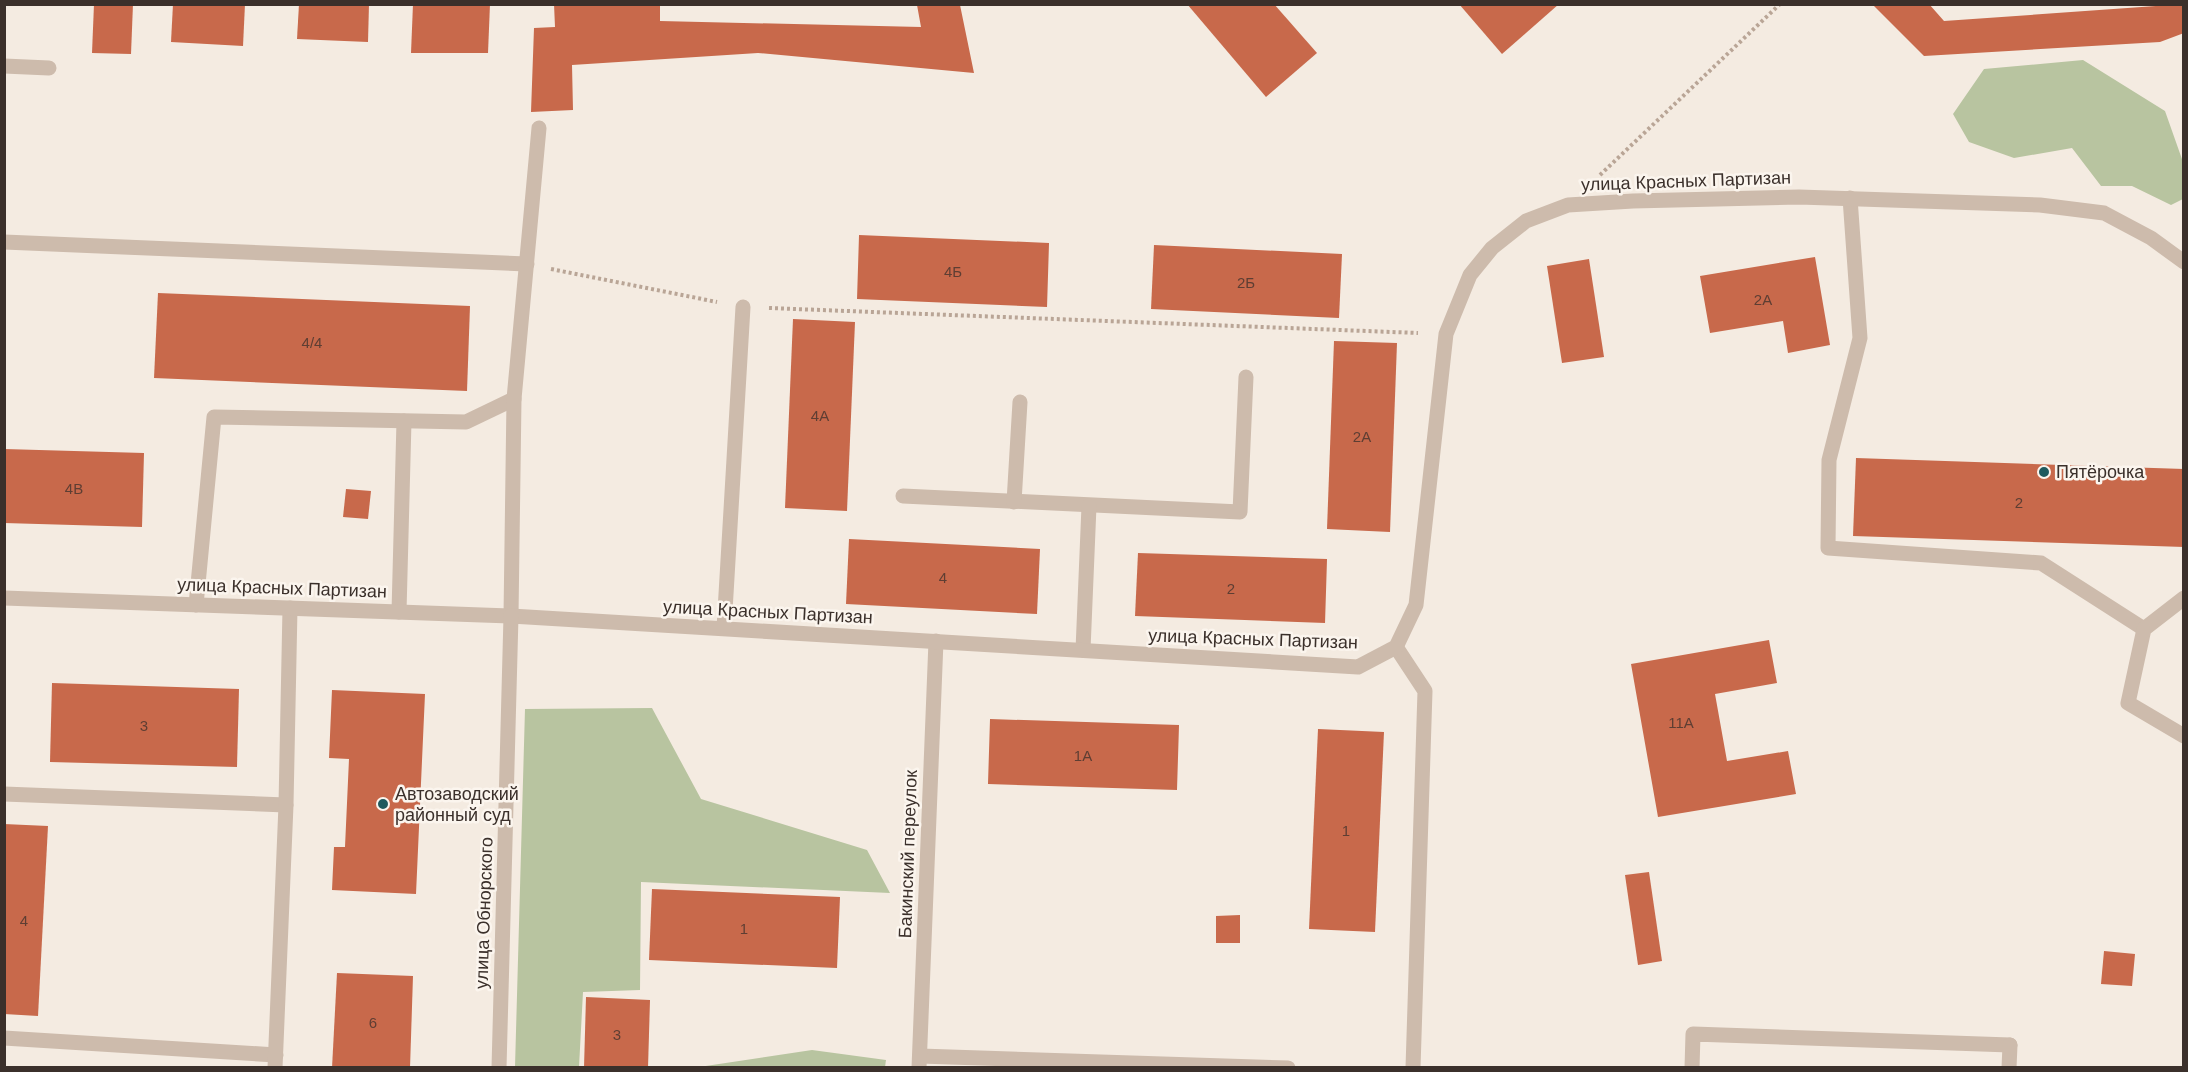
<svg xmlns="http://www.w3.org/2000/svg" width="2188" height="1072" viewBox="0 0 2188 1072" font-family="Arial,sans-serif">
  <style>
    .green { fill: #b8c4a0 }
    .building { fill: #c8694b }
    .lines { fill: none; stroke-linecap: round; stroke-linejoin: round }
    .path { stroke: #b9a596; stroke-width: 4; stroke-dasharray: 3 3; stroke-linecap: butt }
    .lane { stroke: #cdbbac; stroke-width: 15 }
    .street { stroke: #cdbbac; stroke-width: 15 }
    .poi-dot { fill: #1f5a5e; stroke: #fbf5ee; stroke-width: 2 }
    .labels { text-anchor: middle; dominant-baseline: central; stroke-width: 5; stroke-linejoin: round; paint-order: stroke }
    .number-label { font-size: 15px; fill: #5e3e33 }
    .street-label { font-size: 18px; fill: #3b302b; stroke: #fbf5ee }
    .poi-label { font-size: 18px; fill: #3b302b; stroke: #fbf5ee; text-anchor: start }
  </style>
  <rect width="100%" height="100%" fill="#f4ebe1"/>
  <g class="green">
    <polygon points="2083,60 2165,111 2183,162 2183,199 2171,205 2132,186 2101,186 2072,148 2014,158 1969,142 1953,114 1984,69"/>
    <polygon points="652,708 701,799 867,850 890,893 641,882 640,990 583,992 579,1067 515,1067 525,709"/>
    <polygon points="812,1050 886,1060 885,1067 699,1067"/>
  </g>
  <g class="building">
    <polygon points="94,4 133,4 131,54 92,53"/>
    <polygon points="173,4 245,4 243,46 171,42"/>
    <polygon points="299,4 369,4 368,42 297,39"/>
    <polygon points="413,4 490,4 488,53 411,53"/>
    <polygon points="554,4 660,4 660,21 921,27 917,5 960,5 974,73 758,53 572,65 573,110 531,112 534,28 555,27"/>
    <polygon points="1187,4 1274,4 1317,53 1266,97"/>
    <polygon points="1459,4 1559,4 1502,54"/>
    <polygon points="1872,4 1929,4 1944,21 2184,4 2184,33 2160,42 1924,56"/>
    <polygon points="859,235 1049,243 1047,307 857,299"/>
    <polygon points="1154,245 1342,254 1339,318 1151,309"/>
    <polygon points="1815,257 1830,345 1788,353 1783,321 1710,333 1700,276"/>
    <polygon points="1589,259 1604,357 1562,363 1547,266"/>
    <polygon points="158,293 470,306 467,391 154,378"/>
    <polygon points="793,319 855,322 847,511 785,508"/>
    <polygon points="1334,341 1397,343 1390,532 1327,529"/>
    <polygon points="4,449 144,453 142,527 4,523"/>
    <polygon points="1856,458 2184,469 2184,547 1853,536"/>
    <polygon points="346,489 371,491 368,519 343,517"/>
    <polygon points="849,539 1040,549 1037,614 846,604"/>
    <polygon points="1138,553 1327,559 1325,623 1135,616"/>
    <polygon points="1769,640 1777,683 1715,694 1727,761 1788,751 1796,794 1658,817 1631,664"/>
    <polygon points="52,683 239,689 237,767 50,762"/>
    <polygon points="332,690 425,694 416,894 332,890 334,847 345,847 349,759 329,758"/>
    <polygon points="990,719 1179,725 1177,790 988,784"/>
    <polygon points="1318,729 1384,732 1375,932 1309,929"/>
    <polygon points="4,824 48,826 38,1016 4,1014"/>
    <polygon points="1649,872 1662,961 1638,965 1625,875"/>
    <polygon points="652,889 840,897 837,968 649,960"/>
    <polygon points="1240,915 1240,943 1216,943 1216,916"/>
    <polygon points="2104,951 2135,954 2132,986 2101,984"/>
    <polygon points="337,973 413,976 410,1068 332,1068"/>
    <polygon points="586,997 650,1000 648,1068 584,1068"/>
  </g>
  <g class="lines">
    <g class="path">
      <polyline points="1600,175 1780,4"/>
      <polyline points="551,269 717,302"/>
      <polyline points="769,308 1418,333"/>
    </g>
    <g class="lane">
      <polyline points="4,66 49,68"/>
      <polyline points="1850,198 1860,338 1829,460 1828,548 2041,563 2144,629"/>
      <polyline points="4,242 527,264"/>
      <polyline points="903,496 1240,512 1246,377"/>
      <polyline points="1014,502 1020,402"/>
      <polyline points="2184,598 2144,629 2128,703 2184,736"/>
      <polyline points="196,605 214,417 466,422 514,399"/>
      <polyline points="399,612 404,421"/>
      <polyline points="511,616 514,399 539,128"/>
      <polyline points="724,628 743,307"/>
      <polyline points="1396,647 1425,691 1413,1068"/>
      <polyline points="1083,650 1089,506"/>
      <polyline points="4,794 286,805"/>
      <polyline points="4,1038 276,1055"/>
      <polyline points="920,1056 1288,1068"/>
      <polyline points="275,1068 286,805 290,608"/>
      <polyline points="919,1068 936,641"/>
      <polyline points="1692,1068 1693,1034 2010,1045"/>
    </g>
    <g class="street">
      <polyline points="4,598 511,616 1358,667 1396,647 1416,605 1446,334 1470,275 1492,248 1526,221 1568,205 1633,201 1799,197 2040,205 2104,213 2151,238 2184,262"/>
      <polyline points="499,1068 511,616"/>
      <polyline points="2009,1068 2010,1045"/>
    </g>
  </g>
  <g class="poi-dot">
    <circle cx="2044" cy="472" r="6"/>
    <circle cx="383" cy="804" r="6"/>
  </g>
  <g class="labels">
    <g class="number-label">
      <text x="953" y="271">4Б</text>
      <text x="1246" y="282">2Б</text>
      <text x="1763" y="299">2А</text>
      <text x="312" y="342">4/4</text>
      <text x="820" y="415">4А</text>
      <text x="1362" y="436">2А</text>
      <text x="74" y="488">4В</text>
      <text x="2019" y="502">2</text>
      <text x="943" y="577">4</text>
      <text x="1231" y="588">2</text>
      <text x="1681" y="722">11А</text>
      <text x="144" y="725">3</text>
      <text x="1083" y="755">1А</text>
      <text x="1346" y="830">1</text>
      <text x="24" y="920">4</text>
      <text x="744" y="928">1</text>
      <text x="373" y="1022">6</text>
      <text x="617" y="1034">3</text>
    </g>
    <g class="street-label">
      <text transform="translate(1686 181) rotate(-2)">улица Красных Партизан</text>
      <text transform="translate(282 588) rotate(2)">улица Красных Партизан</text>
      <text transform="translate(768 612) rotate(3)">улица Красных Партизан</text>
      <text transform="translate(1253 639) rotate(2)">улица Красных Партизан</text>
      <text transform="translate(908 854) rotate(-88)">Бакинский переулок</text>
      <text transform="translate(484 913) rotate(-88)">улица Обнорского</text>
    </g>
    <g class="poi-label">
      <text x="2056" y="472">Пятёрочка</text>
      <text x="395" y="794">Автозаводский<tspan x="395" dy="21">районный суд</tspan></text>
    </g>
  </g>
  <rect width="2188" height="1072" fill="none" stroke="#3b302b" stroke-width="12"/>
</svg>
